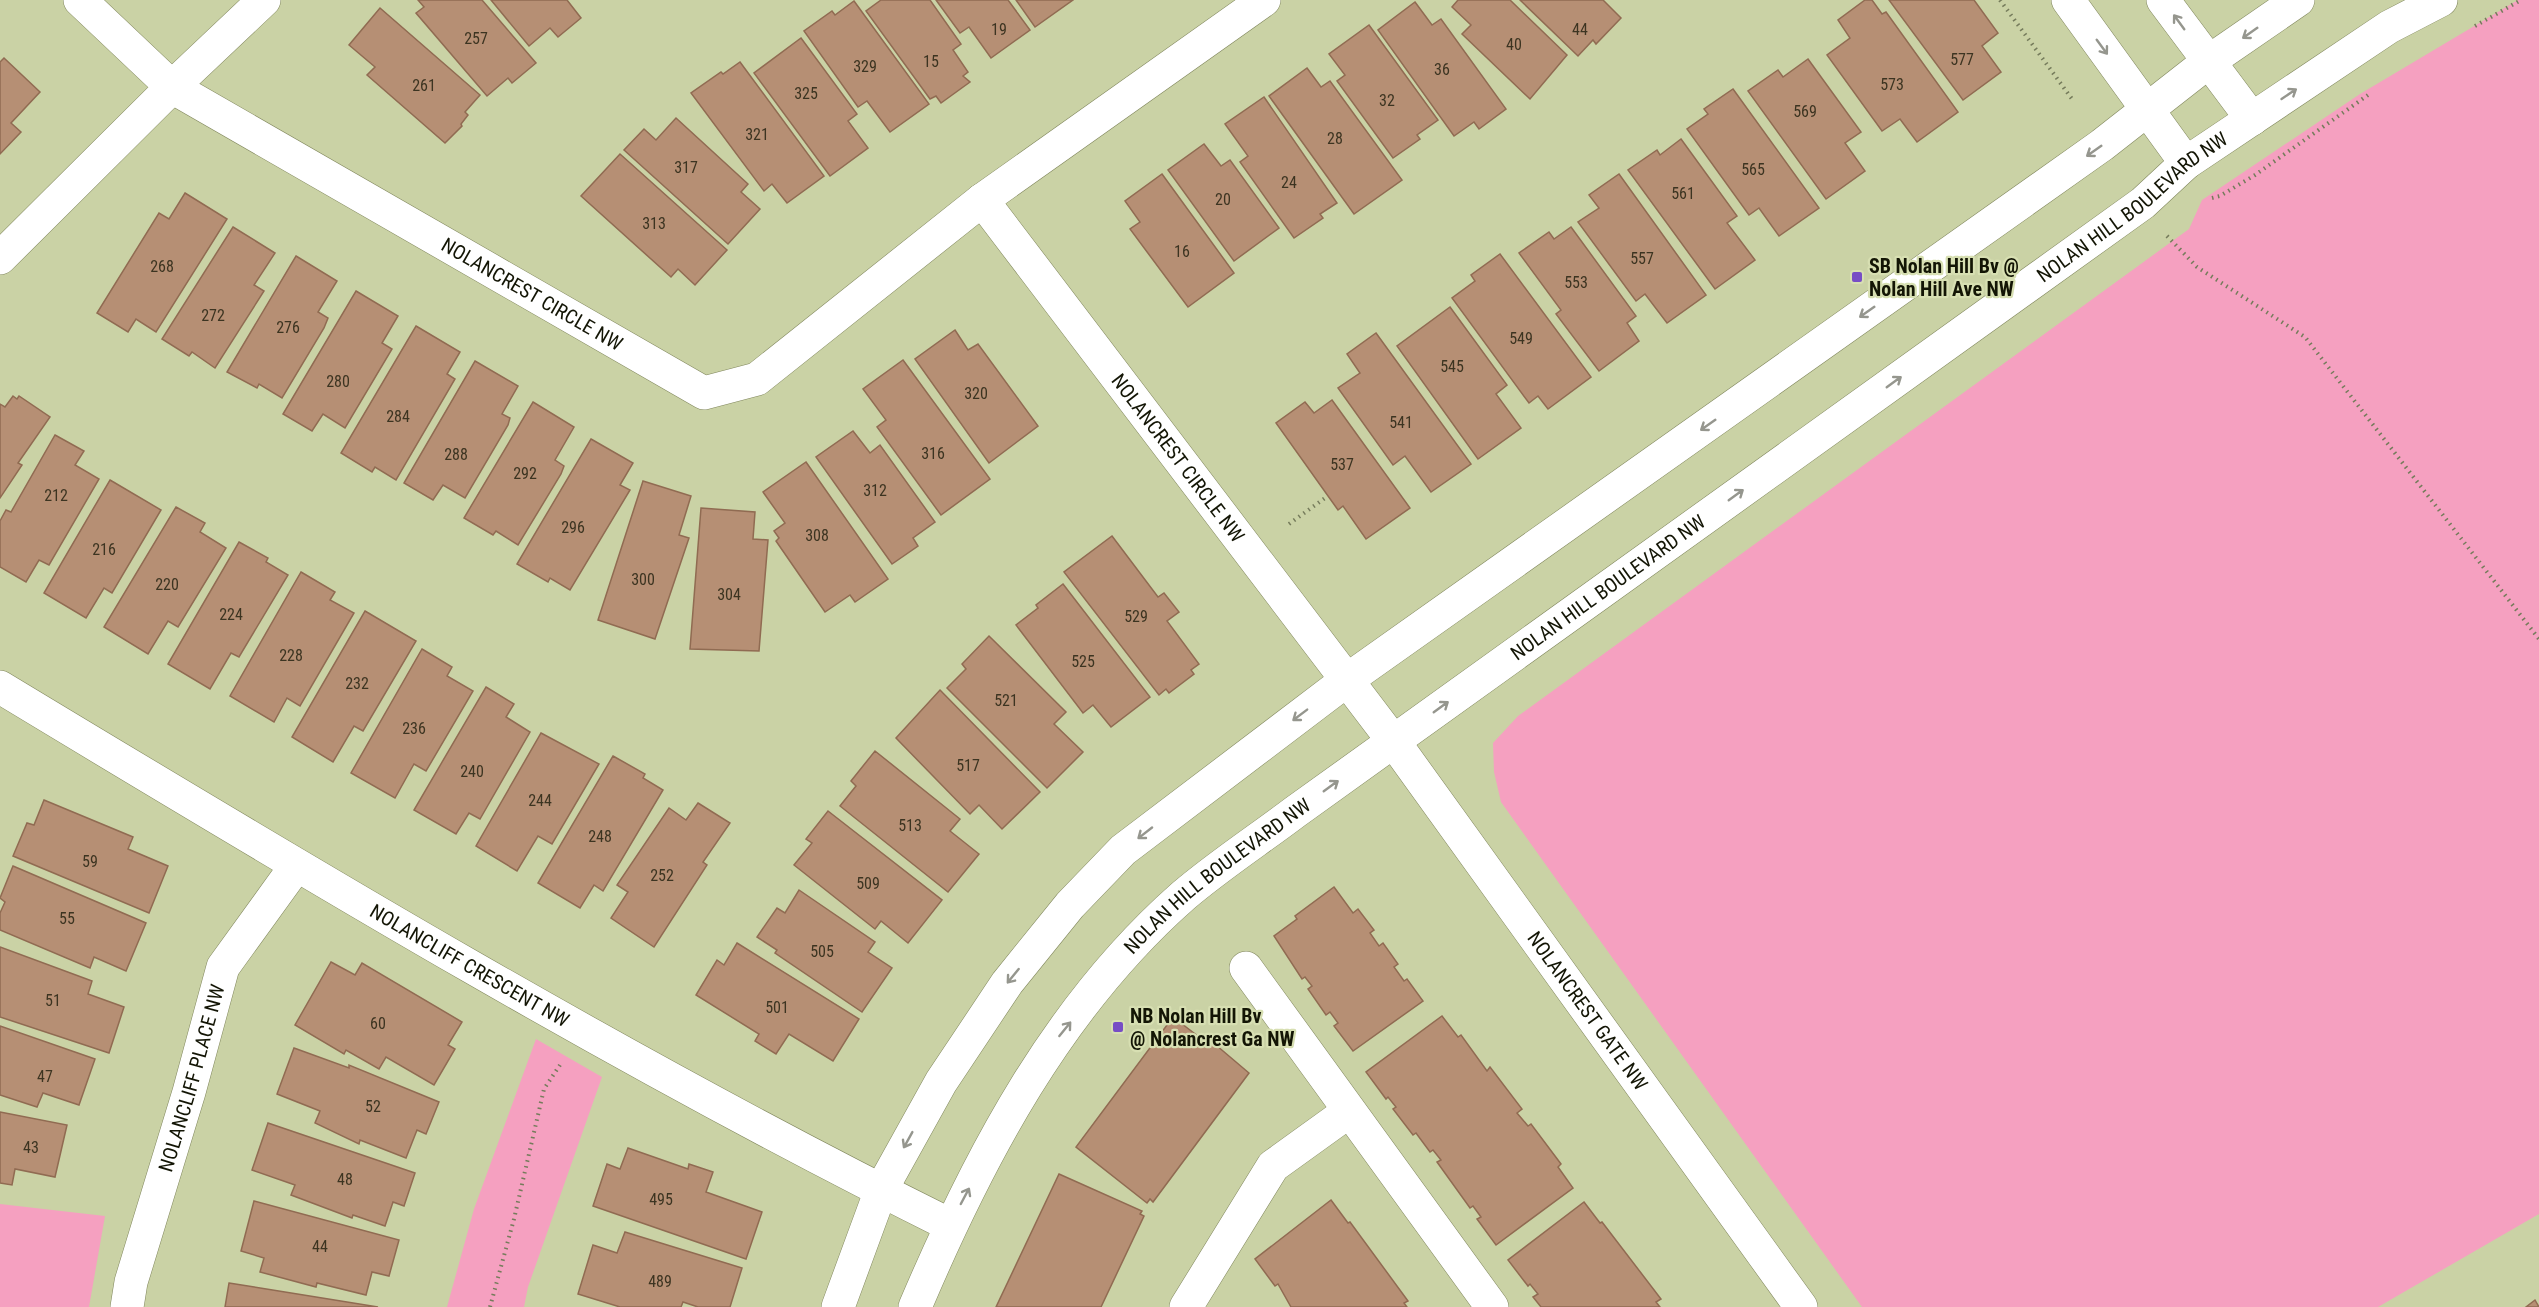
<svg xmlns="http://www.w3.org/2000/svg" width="2539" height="1307" viewBox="0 0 2539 1307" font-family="'Roboto Condensed',sans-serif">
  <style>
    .green { fill: #f5a0c0 }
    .building { fill: #b68f74; stroke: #906b52; stroke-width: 1.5 }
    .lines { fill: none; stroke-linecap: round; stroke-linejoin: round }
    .minor-casing { stroke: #81875d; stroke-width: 34 }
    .path { stroke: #757b5b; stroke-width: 4; stroke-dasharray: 1.5 4.5; stroke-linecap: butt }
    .minor { stroke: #fff; stroke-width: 33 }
    .oneway { stroke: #95968e }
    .poi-dot { fill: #774dc5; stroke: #d7dfb2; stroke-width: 2 }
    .labels { text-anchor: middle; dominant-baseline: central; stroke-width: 4.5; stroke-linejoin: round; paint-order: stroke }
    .number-label { font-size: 16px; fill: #3c3421 }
    .street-label { font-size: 20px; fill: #131505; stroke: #d7dfb2 }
    .poi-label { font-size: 20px; font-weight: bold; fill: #131505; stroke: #d7dfb2; text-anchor: start }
  </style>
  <rect width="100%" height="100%" fill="#cad2a5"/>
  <g class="green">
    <polygon points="2518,0 2539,0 2539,1214 2378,1307 1862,1307 1501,802 1494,772 1493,743 1518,716 2189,229 2202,200 2360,94"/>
    <polygon points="536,1039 602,1077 528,1287 524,1307 447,1307 474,1209"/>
    <polygon points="0,1204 105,1216 89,1307 0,1307"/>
  </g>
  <g class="building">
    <polygon points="418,0 482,0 536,63 512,83 508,78 487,96 416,13 424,7"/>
    <polygon points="491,0 567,0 581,18 558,37 550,28 529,46"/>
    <polygon points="881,0 930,0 961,44 953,50 968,72 963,76 970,82 941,103 936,96 930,99 866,11"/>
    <polygon points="936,0 1008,0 1030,30 991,58 969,27 960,33"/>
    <polygon points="1016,0 1073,0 1035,27"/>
    <polygon points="1458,0 1510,0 1567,55 1530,99 1462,34 1471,25 1452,7"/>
    <polygon points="1520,0 1603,0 1621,18 1596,44 1593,40 1578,56"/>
    <polygon points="1865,0 1872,0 1882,14 1886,12 1958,112 1917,142 1900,119 1882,131 1827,55 1850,38 1838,20"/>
    <polygon points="1889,0 1974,0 1998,33 1982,46 2001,72 1963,100"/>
    <polygon points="854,1 929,104 890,132 867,101 858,107 804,31 832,11 835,15"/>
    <polygon points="1415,2 1432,25 1441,19 1506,109 1479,129 1474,122 1454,136 1378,30"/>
    <polygon points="380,8 480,95 465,112 468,115 461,124 462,126 445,143 367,75 375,67 349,45"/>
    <polygon points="1369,25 1438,120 1417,135 1420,139 1393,158 1337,81 1345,75 1329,54"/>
    <polygon points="801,38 857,114 848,121 868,148 830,176 754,73"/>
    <polygon points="4,58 40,92 11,123 21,132 0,154 0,62"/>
    <polygon points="1808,59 1861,132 1845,143 1865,171 1826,199 1748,91 1778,70 1783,77"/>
    <polygon points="740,62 824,176 787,203 772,184 764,191 691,93 721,72 723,74"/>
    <polygon points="1307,68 1321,87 1330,81 1402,180 1354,214 1269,96"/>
    <polygon points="1733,89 1819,208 1779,236 1759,208 1749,215 1687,129 1708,114 1704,109"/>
    <polygon points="1264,97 1337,203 1320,214 1323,218 1294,238 1240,162 1248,156 1225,124"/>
    <polygon points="676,118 748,184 741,192 760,209 728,244 624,150 644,129 656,140"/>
    <polygon points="1681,139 1737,216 1727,223 1755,260 1715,289 1628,170 1657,150 1660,155"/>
    <polygon points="1204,144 1221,166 1230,160 1279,228 1234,261 1168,170"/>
    <polygon points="620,154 727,250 695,285 678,269 671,277 581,196"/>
    <polygon points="1162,174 1234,273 1188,307 1130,229 1140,222 1125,201"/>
    <polygon points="1619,174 1706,295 1667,323 1645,294 1636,301 1578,222 1599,208 1589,195"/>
    <polygon points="185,193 227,219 156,332 136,319 128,332 97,313 159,213 169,219"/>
    <polygon points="233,227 275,253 254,285 264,291 215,368 192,352 189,356 162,339"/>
    <polygon points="1571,227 1636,316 1627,323 1639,341 1599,371 1556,314 1561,310 1519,253 1549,232 1554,239"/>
    <polygon points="1500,254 1591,377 1548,409 1538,396 1529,403 1452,298 1475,281 1471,275"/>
    <polygon points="296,256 337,281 318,312 328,318 324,328 282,398 259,384 257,388 227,372"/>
    <polygon points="356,291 398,316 382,343 392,349 345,428 323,414 312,431 283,414"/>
    <polygon points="1450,307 1507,385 1496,394 1521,428 1478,459 1397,346"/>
    <polygon points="416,326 460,352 447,374 455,379 396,480 375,467 372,472 341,453"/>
    <polygon points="955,330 968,350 978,344 1038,426 989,463 915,359"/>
    <polygon points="1376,333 1471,464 1431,492 1405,456 1393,465 1338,388 1360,373 1347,354"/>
    <polygon points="903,360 990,479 941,515 877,427 886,420 863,389"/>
    <polygon points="475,361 518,386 502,414 510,418 508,425 465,498 443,485 433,500 404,483"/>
    <polygon points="13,396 17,399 19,396 50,417 18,463 22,465 0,498 0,404 5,407"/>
    <polygon points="1332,400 1410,508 1366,539 1343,506 1338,510 1276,423 1305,402 1314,413"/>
    <polygon points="533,402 574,427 555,460 564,466 561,474 518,545 496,531 493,535 464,518"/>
    <polygon points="853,431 870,453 880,445 935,522 913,538 918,546 892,564 816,457"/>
    <polygon points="55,435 84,451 75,465 99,479 49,565 39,560 26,582 0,567 0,521 6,510 11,512"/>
    <polygon points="591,439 633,463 620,485 630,490 570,590 550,578 548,582 517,564"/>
    <polygon points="806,462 888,579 855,602 850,595 825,612 776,541 779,538 774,531 785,523 763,492"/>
    <polygon points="110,480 161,510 112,593 104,588 86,618 44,593"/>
    <polygon points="643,481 691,496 679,535 689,538 655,639 598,620"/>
    <polygon points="176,507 205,523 200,532 226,548 178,627 168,621 148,654 104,627"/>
    <polygon points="701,508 755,512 753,539 768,540 759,651 690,649"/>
    <polygon points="1112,536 1158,597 1164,593 1179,612 1167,621 1199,664 1191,670 1194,674 1169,693 1166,689 1159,695 1064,572"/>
    <polygon points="239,542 268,558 266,562 288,575 239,657 231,653 210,689 168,664"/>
    <polygon points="301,572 335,592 330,600 354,613 300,706 287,698 274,722 230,696"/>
    <polygon points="1063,584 1150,697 1111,727 1093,705 1083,713 1016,625 1038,608 1036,605"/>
    <polygon points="365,611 416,641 363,731 354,726 333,762 292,737"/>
    <polygon points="989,636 1066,712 1054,724 1083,752 1047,788 947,688 966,669 962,664"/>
    <polygon points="422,649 452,667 447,676 473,691 426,771 414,764 395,798 351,773"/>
    <polygon points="486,687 514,704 506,717 530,732 480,819 469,813 456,834 414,810"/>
    <polygon points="940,690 1040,792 1002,829 979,805 970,814 896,738"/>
    <polygon points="541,733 599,764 552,844 538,836 517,871 476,846"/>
    <polygon points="875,751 960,819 950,831 979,854 948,892 840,806 856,786 851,781"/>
    <polygon points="613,756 645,774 643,778 663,790 603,891 594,885 580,908 538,883"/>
    <polygon points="44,800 133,837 128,849 168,866 149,913 13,856 27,823 34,825"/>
    <polygon points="698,803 730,823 703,862 707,865 654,947 611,918 628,892 617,885 669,808 686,820"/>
    <polygon points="828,811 942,900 908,943 881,921 875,929 794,865 812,843 806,839"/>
    <polygon points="13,866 146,923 126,971 94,957 90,968 0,930 0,913 5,902 0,898"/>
    <polygon points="1334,887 1353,913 1358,909 1374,930 1370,933 1379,946 1383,943 1398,964 1394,967 1404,981 1407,979 1423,1001 1353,1051 1334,1026 1338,1023 1330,1012 1326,1015 1308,989 1312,986 1305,977 1302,979 1274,936 1297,919 1295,916"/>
    <polygon points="799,890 875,942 868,952 892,968 862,1012 775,953 777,950 757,937 777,908 785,913"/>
    <polygon points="737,943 859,1019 833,1061 789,1034 776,1054 755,1041 759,1034 696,995 717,960 724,965"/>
    <polygon points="0,947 92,981 88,994 124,1007 109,1053 0,1017"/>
    <polygon points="331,962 355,975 362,963 462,1022 448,1045 455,1049 434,1085 386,1057 379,1069 346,1050 344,1054 295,1025"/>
    <polygon points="1442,1016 1458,1037 1461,1035 1487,1071 1490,1067 1522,1109 1517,1113 1528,1126 1531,1124 1561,1164 1558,1167 1573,1188 1496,1245 1477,1219 1481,1217 1473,1206 1470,1208 1437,1162 1441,1160 1433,1150 1430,1152 1416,1133 1413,1135 1393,1109 1396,1107 1388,1097 1386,1099 1366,1072"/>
    <polygon points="1173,1017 1207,1043 1210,1040 1249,1073 1153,1202 1150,1199 1147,1203 1076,1147"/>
    <polygon points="0,1026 95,1059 79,1105 43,1093 37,1107 0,1095"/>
    <polygon points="294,1048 349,1068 349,1065 439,1102 426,1134 417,1130 406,1158 360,1140 359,1144 315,1123 320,1111 277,1094"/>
    <polygon points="0,1112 67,1125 55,1177 15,1169 12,1185 0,1183"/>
    <polygon points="268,1123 415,1173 404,1206 393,1202 385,1226 353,1215 352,1218 291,1195 295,1185 252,1170"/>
    <polygon points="628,1148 688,1169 689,1164 713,1172 706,1192 762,1212 746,1259 593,1206 607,1164 620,1169"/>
    <polygon points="1059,1174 1142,1211 1140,1214 1144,1216 1101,1307 996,1307"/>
    <polygon points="1331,1200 1348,1223 1350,1222 1408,1301 1404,1303 1407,1307 1291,1307 1278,1284 1275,1286 1255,1259"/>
    <polygon points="254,1201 399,1240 389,1276 372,1272 366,1295 317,1283 316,1287 260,1272 264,1258 241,1251"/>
    <polygon points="1584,1202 1600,1223 1602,1222 1661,1299 1656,1302 1660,1307 1541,1307 1533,1297 1538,1294 1530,1284 1528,1286 1508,1260"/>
    <polygon points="625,1232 742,1268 730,1307 698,1307 683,1302 681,1307 620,1307 578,1294 593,1245 617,1253"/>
    <polygon points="229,1283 378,1307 225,1307"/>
    <polygon points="2535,1300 2539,1307 2526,1307"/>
  </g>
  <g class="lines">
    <defs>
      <g id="minor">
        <path id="s1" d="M264,0l-92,87 532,306 53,-14 225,-179 282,-200"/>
        <polyline points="2068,0 2186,163"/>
        <polyline points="2163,0 2252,119"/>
        <path id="s2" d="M982,200l412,542 407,565"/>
        <polyline points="0,258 172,87 80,0"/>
        <path id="s3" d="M0,687c311,188 624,376 950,538"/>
        <polyline points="1246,968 1492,1307"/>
        <path id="s4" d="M127,1307l4,-25 58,-190 34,-125 73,-101"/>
        <polyline points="838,1307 881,1190 941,1082 1007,983 1070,905 1123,850 1347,680 2102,145 2208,62 2298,0"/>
        <path id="s5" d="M915,1307c64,-151 143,-301 268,-411 35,-30 75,-56 112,-84l848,-609 43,-40 203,-136 52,-27"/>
        <polyline points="1186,1307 1273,1166 1348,1112"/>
      </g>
    </defs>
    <use href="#minor" class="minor-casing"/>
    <g class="path">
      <polyline points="2000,0 2072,99"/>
      <polyline points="2475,26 2521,0"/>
      <polyline points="2212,198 2220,196 2255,175 2368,95"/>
      <polyline points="2167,236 2197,267 2305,337 2539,639"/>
      <polyline points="1289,524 1325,498"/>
      <polyline points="490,1307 514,1219 544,1089 560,1065"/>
    </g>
    <use href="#minor" class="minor"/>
  </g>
  <defs><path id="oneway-shaft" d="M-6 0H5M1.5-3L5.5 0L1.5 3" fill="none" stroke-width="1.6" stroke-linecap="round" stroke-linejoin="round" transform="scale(1.5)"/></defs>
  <g class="oneway">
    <use href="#oneway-shaft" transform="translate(2179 22) rotate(-126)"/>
    <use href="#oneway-shaft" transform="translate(2250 33) rotate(145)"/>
    <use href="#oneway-shaft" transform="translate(2102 47) rotate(54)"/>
    <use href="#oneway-shaft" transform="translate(2289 94) rotate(-34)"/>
    <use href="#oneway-shaft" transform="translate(2094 151) rotate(145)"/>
    <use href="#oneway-shaft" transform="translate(1867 312) rotate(145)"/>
    <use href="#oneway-shaft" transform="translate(1894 382) rotate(-36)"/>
    <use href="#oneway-shaft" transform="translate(1708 425) rotate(145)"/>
    <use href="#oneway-shaft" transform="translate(1736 495) rotate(-36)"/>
    <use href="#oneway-shaft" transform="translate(1441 707) rotate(-36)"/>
    <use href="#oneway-shaft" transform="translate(1300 715) rotate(143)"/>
    <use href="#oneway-shaft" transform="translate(1331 786) rotate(-36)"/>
    <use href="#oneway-shaft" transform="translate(1145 833) rotate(142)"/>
    <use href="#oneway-shaft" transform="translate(1013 976) rotate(129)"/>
    <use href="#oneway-shaft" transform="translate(1065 1029) rotate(-51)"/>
    <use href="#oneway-shaft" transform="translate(908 1140) rotate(119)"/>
    <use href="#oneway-shaft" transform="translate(965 1196) rotate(-62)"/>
  </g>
  <g class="poi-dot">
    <rect x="1851" y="271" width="12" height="12" rx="3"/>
    <rect x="1112" y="1021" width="12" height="12" rx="3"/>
  </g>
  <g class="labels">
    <g class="number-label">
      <text x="999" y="29">19</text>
      <text x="1580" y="29">44</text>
      <text x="476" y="38">257</text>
      <text x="1514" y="44">40</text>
      <text x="1962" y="59">577</text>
      <text x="931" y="61">15</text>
      <text x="865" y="66">329</text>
      <text x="1442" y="69">36</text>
      <text x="1892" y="84">573</text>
      <text x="424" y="85">261</text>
      <text x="806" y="93">325</text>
      <text x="1387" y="100">32</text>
      <text x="1805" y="111">569</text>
      <text x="757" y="134">321</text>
      <text x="1335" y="138">28</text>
      <text x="686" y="167">317</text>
      <text x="1753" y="169">565</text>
      <text x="1289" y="182">24</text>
      <text x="1683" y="193">561</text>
      <text x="1223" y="199">20</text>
      <text x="654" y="223">313</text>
      <text x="1182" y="251">16</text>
      <text x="1642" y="258">557</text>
      <text x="162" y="266">268</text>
      <text x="1576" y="282">553</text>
      <text x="213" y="315">272</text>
      <text x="288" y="327">276</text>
      <text x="1521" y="338">549</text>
      <text x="1452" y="366">545</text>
      <text x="338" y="381">280</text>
      <text x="976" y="393">320</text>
      <text x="398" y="416">284</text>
      <text x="1401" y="422">541</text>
      <text x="933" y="453">316</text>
      <text x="456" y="454">288</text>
      <text x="1342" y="464">537</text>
      <text x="525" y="473">292</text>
      <text x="875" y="490">312</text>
      <text x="56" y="495">212</text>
      <text x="573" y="527">296</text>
      <text x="817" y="535">308</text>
      <text x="104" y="549">216</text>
      <text x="643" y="579">300</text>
      <text x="167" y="584">220</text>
      <text x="729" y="594">304</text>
      <text x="231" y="614">224</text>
      <text x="1136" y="616">529</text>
      <text x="291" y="655">228</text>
      <text x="1083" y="661">525</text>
      <text x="357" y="683">232</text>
      <text x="1006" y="700">521</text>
      <text x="414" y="728">236</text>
      <text x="968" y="765">517</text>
      <text x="472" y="771">240</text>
      <text x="540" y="800">244</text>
      <text x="910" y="825">513</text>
      <text x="600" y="836">248</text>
      <text x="90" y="861">59</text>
      <text x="662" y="875">252</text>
      <text x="868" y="883">509</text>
      <text x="67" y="918">55</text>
      <text x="822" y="951">505</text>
      <text x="53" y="1000">51</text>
      <text x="777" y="1007">501</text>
      <text x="378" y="1023">60</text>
      <text x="45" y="1076">47</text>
      <text x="373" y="1106">52</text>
      <text x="31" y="1147">43</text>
      <text x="345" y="1179">48</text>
      <text x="661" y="1199">495</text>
      <text x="320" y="1246">44</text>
      <text x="660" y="1281">489</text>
    </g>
    <g class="street-label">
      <text stroke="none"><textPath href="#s5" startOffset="1668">NOLAN HILL BOULEVARD NW</textPath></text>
      <text stroke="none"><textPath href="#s1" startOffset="542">NOLANCREST CIRCLE NW</textPath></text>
      <text stroke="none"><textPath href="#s2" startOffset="324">NOLANCREST CIRCLE NW</textPath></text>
      <text stroke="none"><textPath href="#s5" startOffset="1020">NOLAN HILL BOULEVARD NW</textPath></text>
      <text stroke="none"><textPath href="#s5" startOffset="534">NOLAN HILL BOULEVARD NW</textPath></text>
      <text stroke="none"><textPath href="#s3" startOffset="546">NOLANCLIFF CRESCENT NW</textPath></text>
      <text stroke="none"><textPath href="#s2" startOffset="1012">NOLANCREST GATE NW</textPath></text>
      <text stroke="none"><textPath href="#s4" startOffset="238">NOLANCLIFF PLACE NW</textPath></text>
    </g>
    <g class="poi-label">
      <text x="1869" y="266">SB Nolan Hill Bv @<tspan x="1869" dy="23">Nolan Hill Ave NW</tspan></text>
      <text x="1130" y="1016">NB Nolan Hill Bv<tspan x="1130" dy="23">@ Nolancrest Ga NW</tspan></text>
    </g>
  </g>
</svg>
